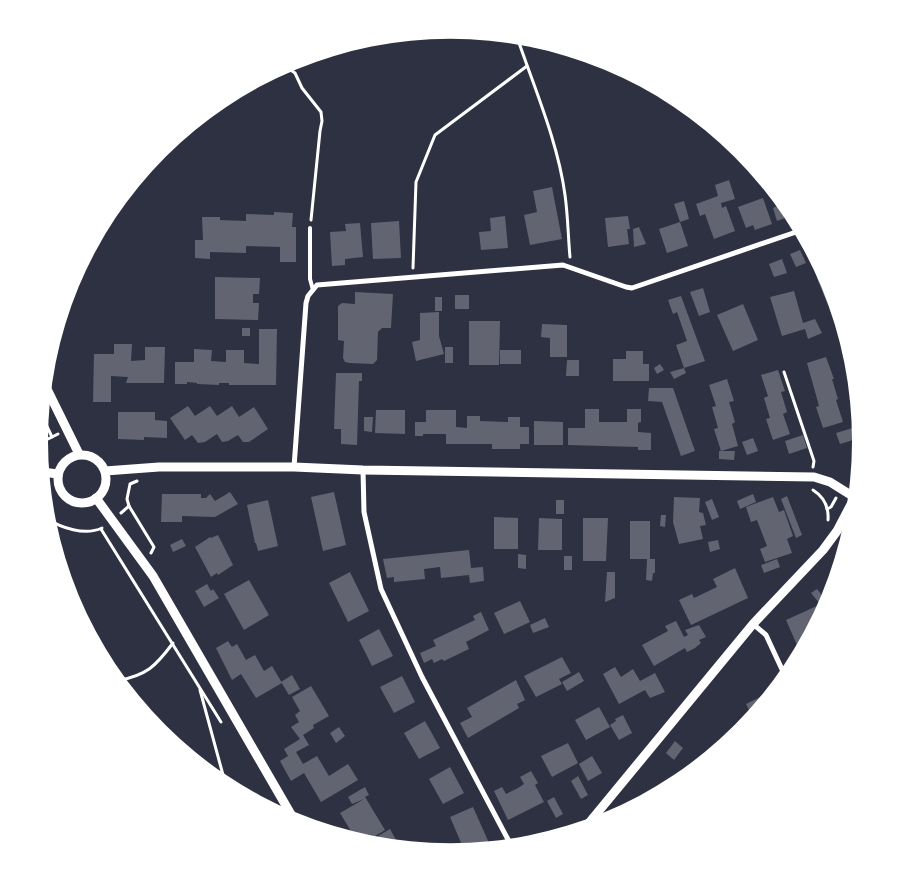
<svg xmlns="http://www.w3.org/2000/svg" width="901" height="883" viewBox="0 0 901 883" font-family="'Work Sans',sans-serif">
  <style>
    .building { fill: #626471 }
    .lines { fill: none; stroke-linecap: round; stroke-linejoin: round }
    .path { stroke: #fff; stroke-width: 3 }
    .service { stroke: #fff; stroke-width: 4 }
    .minor { stroke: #fff; stroke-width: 5 }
    .tertiary { stroke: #fff; stroke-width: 9 }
  </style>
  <rect width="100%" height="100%" fill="#2d3142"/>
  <g class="building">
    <polygon points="729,180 735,199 721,203 722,208 726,206 735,231 714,239 705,214 700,216 696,204 718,196 715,185"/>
    <polygon points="552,187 562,239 530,245 524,215 537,212 533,191"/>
    <polygon points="773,189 781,199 783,201 777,203"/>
    <polygon points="763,198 772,224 755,230 753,225 746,228 738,207"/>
    <polygon points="684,201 689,219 680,222 688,246 667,253 659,229 680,222 674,204"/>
    <polygon points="780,205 785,218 777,221 773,208"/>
    <polygon points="274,212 293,213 292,227 296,227 296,262 280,262 280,247 246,246 246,253 210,252 210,259 195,258 195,240 203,240 202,217 220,217 220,220 246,221 246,214 274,215"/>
    <polygon points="505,216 508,248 481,250 479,232 491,231 490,218"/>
    <polygon points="628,216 630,229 627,229 629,244 608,247 605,218"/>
    <polygon points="399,221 401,258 373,259 371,223"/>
    <polygon points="360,223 363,257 345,259 345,265 332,266 330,232 346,231 345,224"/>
    <polygon points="639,227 646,244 634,247 633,229"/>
    <polygon points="800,250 806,263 796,267 790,254"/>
    <polygon points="782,259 787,273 774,277 769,264"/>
    <polygon points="826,275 831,284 842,323 836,325 817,278"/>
    <polygon points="215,277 260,278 259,294 253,294 253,303 259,303 258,320 215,319"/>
    <polygon points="703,288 710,312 699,316 690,292"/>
    <polygon points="794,291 803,323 815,319 822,333 808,339 805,329 782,336 770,297"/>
    <polygon points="355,292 393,294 391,328 382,328 378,332 377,360 373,364 350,363 345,362 343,358 344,341 338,340 338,306 342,303 355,304"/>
    <rect x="455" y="295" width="14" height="14"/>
    <polygon points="681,296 705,361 684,368 676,345 687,341 677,312 673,314 668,300"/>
    <rect x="435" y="297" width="7" height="14"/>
    <polygon points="743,304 758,340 733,351 717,315"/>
    <polygon points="439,312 439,336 444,354 416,361 412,342 420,340 420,313"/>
    <polygon points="469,321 500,321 499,365 469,365"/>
    <polygon points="542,324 567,325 567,357 550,357 550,338 541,337"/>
    <rect x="242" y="328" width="8" height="8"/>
    <polygon points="259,329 277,329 276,385 229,385 229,383 219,383 219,385 197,384 197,383 187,382 187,384 175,384 175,362 194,362 194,349 212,350 211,361 226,362 226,350 244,350 244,363 259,364"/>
    <polygon points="114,344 132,344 131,361 145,360 145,347 165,347 164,383 126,383 128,377 111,376 111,402 93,402 94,354 114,354"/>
    <rect x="445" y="347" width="8" height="16"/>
    <rect x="500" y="350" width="21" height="14"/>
    <polygon points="626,351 643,351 643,364 649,364 649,381 613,381 613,359 626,359"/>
    <polygon points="826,357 834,379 832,379 838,399 836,400 843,422 823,428 816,407 819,406 807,363"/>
    <polygon points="567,360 579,360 579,376 566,376"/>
    <polygon points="660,364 664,370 657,374 654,368"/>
    <polygon points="684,368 686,373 674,379 670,372"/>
    <polygon points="778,370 785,391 781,392 787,412 783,414 790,434 773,440 766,419 770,418 764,398 768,396 761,375"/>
    <polygon points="336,373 362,373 362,381 359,381 357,445 341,444 341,429 334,429"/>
    <polygon points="727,379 734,401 729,402 735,422 732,424 738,446 721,451 735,451 734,460 719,459 719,451 721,451 714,429 718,428 712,407 716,406 709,385"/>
    <polygon points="649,388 673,388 695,451 681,456 662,402 648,401"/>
    <polygon points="857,395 858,404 852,406 849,398"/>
    <polygon points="188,406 195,416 210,406 217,416 232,406 239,417 254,407 268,429 249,442 243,442 238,435 228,441 222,442 217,434 205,442 198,443 192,435 185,440 170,418"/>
    <polygon points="585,409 599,409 599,422 627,422 627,409 641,409 641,422 638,423 638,432 651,433 651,450 638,450 638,447 568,445 568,428 585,428"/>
    <polygon points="376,410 405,410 405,434 375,433"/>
    <polygon points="426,410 456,410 456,427 467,428 467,416 480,416 480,421 508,422 508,417 520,417 520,427 529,427 529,444 520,444 520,449 492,449 492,444 446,444 446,434 423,434 423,436 415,436 415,422 426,422"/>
    <polygon points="118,412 155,412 155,420 167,421 167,438 144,437 144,440 118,439"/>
    <polygon points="364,417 373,417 372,432 364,431"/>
    <polygon points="534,421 563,422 563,445 534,445"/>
    <polygon points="856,427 860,438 840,444 836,433"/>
    <polygon points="803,435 807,448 789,454 785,441"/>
    <polygon points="753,438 758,451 747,455 742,442"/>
    <polygon points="230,492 238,504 215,517 182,516 182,522 161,522 162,494 201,494 201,498 206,498 210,494 215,501"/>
    <polygon points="334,492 346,545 323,551 311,497"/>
    <polygon points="753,494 756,502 740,509 737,501"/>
    <polygon points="787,496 802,535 796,538 781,499"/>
    <polygon points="674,497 700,498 699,512 703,513 706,525 700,526 703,539 679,544 673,522"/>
    <polygon points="773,497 779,512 784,510 793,536 787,539 792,553 765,562 760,549 767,546 757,520 751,522 746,507"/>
    <polygon points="712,499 719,517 712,520 705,502"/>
    <polygon points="268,500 278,546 258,551 256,543 255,543 247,505"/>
    <rect x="556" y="500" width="8" height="14"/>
    <polygon points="661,515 666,515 665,527 660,526"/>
    <polygon points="494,517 518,518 518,549 494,549"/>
    <polygon points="539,518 562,519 562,550 538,550"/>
    <polygon points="583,518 608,518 606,561 583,561"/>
    <polygon points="630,521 650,521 650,559 655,559 655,573 653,573 652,581 646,580 647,559 630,559"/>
    <polygon points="218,535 233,565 218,575 217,573 211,577 195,547 210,537 211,538"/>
    <polygon points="182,539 186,546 173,552 170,545"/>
    <polygon points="718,540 720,549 710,552 708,542"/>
    <polygon points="469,550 471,568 483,567 484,581 470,583 469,575 441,578 440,567 424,569 425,579 394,582 394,577 387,578 383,559"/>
    <polygon points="518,554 526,555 526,569 518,568"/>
    <rect x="564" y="556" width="8" height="14"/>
    <polygon points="777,559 780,567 764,573 761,565"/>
    <polygon points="735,568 748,598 691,625 679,600 692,594 694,598 717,587 713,579"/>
    <polygon points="350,572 369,611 348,622 329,583"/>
    <polygon points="607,572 615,572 615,598 605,602"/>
    <polygon points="249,580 269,615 244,630 224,594"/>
    <polygon points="207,584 211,591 213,589 219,598 204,607 195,591"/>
    <polygon points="817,589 826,600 820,604 811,593"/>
    <polygon points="520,601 530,622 504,634 494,613"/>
    <polygon points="819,605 823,613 809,639 797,645 786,620"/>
    <polygon points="481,612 489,630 466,642 469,649 444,661 442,659 434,663 432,659 424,663 420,653 436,646 433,640 475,620 473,616"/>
    <polygon points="545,618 549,627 533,633 530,625"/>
    <polygon points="676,621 684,637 688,635 685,630 699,625 706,637 699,640 701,643 695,648 687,652 685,648 654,666 642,645 668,631 665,626"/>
    <polygon points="379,629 393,656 372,666 359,640"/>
    <polygon points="228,641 232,647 237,644 246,660 255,655 264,671 272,666 282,683 256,698 241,674 232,680 216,648"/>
    <polygon points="562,657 571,673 559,679 562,684 536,697 524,676"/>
    <polygon points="615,667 621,677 633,669 640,681 655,673 665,692 650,698 645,690 619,704 603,674"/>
    <polygon points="579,672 584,681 567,691 562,682"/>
    <polygon points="292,675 300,689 289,695 281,682"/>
    <polygon points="402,676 415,702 394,713 380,687"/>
    <polygon points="516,680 525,700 517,704 519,708 468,738 460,723 472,717 467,708"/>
    <polygon points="311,686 329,716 313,725 314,728 303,735 309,745 296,752 303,764 317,756 329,776 348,764 358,780 321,802 304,773 291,781 280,761 288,756 284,749 300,739 291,727 299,722 295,715 300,711 292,697"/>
    <polygon points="771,692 773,694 753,718 746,704"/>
    <polygon points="599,707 610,727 586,740 575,720"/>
    <polygon points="623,715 632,733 619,740 610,725 616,721 615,719"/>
    <polygon points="425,721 440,748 419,759 404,733"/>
    <polygon points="339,727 345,736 336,743 330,733"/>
    <polygon points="675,741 683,748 674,760 666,753"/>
    <polygon points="568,743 578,763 552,777 541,756"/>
    <polygon points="592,756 602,773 588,781 579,764"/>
    <polygon points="450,767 464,793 443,804 429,779"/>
    <polygon points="531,771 538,783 535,785 544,802 508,820 494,791 502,787 506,794 518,788 524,784 520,777"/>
    <polygon points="578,776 588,795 581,799 571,781"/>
    <polygon points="365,787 369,795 365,797 385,830 364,843 357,841 340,813 364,799 352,804 348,797"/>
    <polygon points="554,797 563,814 556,818 547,801"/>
    <polygon points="473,807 489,843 465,852 450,817"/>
    <polygon points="390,829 396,840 385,847 377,846 373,839"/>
  </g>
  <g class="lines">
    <g class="path">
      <path d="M517,37c17,50 41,105 48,158 3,21 3,41 5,62"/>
      <polyline points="285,66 295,73 302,88 321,112 322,121 320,131 311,220"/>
      <polyline points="413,268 416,182 435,135 527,66"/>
      <polyline points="784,372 814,461 813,467"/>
      <polyline points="42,416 52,437"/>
      <polyline points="39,446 46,440 58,434"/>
      <path d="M813,490c11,7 16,17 15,30"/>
      <polyline points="129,506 154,547 151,553"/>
      <polyline points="827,509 831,507 836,498"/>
      <polyline points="121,513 129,506 127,499 130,484 137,481"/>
      <path d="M46,518c15,10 39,18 56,10"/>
      <polyline points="101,529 221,722"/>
      <path d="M117,681c30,-6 38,-14 56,-38"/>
      <polyline points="200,690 226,786"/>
    </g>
    <polyline class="service" points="310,228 310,279 313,290"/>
    <g class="minor">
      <polyline points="294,467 306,303 308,296 317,285 563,265 626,287 632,288 802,230"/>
      <polyline points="363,470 364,512 381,589 422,677 512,847"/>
      <polyline points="753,624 766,635 786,678"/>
    </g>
    <g class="tertiary">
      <polyline points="45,385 79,454"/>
      <circle cx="82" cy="479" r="24"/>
      <polyline points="105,471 159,467 294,467 363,470 814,477 830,482 854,497"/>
      <polyline points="42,472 58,474"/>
      <polyline points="96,498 153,576 296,823"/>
      <polyline points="584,829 753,624 823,550 837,531 857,493"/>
    </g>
  </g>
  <path d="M0 0H901V883H0ZM48 441a402 402 0 1 1 804 0a402 402 0 1 1-804 0Z" fill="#fff" fill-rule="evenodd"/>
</svg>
